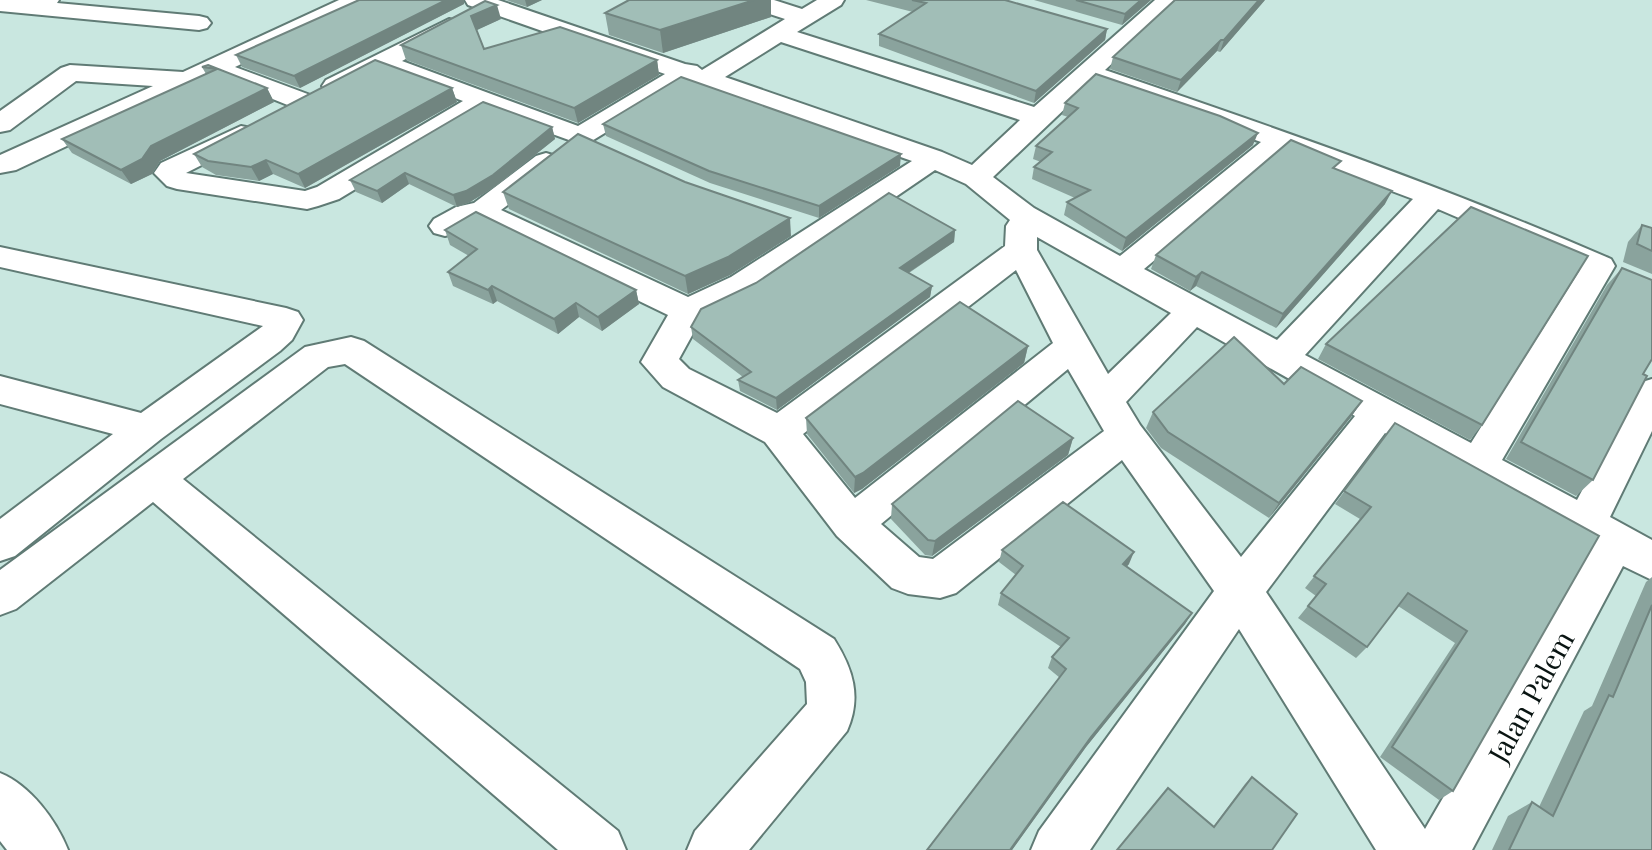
<svg xmlns="http://www.w3.org/2000/svg" width="1652" height="850" viewBox="0 0 1652 850" font-family="'Playfair Display',serif">
  <style>
    .lines { fill: none; stroke-linecap: round; stroke-linejoin: round }
    .minor-casing { stroke: #607b75; stroke-width: 4 }
    .minor { fill: #fff; fill-rule: evenodd }
    .wall { fill: #8aa39d }
    .shaded-wall { fill: #718580 }
    .building { fill: #a1beb7; stroke: #718580; stroke-width: 2 }
    .labels { text-anchor: middle; dominant-baseline: central; stroke-width: 6; stroke-linejoin: round; paint-order: stroke }
    .near-street-label { font-size: 28px; fill: #091412; stroke: #fff }
  </style>
  <rect width="100%" height="100%" fill="#c9e7e0"/>
  <g class="lines">
    <defs>
      <g id="minor">
        <polygon points="0,0 59,0 57,3 199,16 207,18 211,23 207,28 199,30 0,11"/>
        <polygon points="339,0 369,0 366,5 235,67 313,96 317,102 313,108 304,110 295,108 215,76 16,170 0,173 0,155 153,86 76,81 10,130 0,132 0,111 61,68 70,65 183,72"/>
        <path d="M465,0h33l187,64 12,2 5,4 83,-51 -43,-14 -3,-5h35l28,9 15,-9h27l-3,5 -44,27 237,75 121,-107h25l-75,70c171,58 340,117 506,189l4,7 -113,194 75,40 62,-117 13,-4v52l-42,86 42,23v40l-29,-14 -151,284h-96l-137,-221 -149,221h-59l8,-19 175,-240 -92,-131 -166,133 -16,5 -32,-4 -16,-6 -55,-52 -72,-94 -102,-55 -22,-25 27,-47 -192,-93 -20,11 -11,3 -11,-3 -5,-7 5,-7 22,-12 18,-4 62,-47 10,-3 10,3 4,6 -4,6 -55,42 187,87 43,-20 181,-116 -224,-79 -98,60 -10,2 -94,-34 -147,89 -21,7 -11,3 -130,-20 -10,-3 -13,-13 7,-10 80,-37 10,2 4,6 -4,6 -65,33 119,18 12,-4 146,-86 -80,-30 -39,21 -9,2 -9,-2 -4,-6 4,-6 123,-61 8,2 4,5 -4,5 -55,30 176,65 87,-52 -197,-69zM781,42l239,78 -48,45 -30,-13 -217,-75zM1092,83l169,59 -141,114 -86,-48 -41,-31zM1285,151l128,48 -136,141 -133,-71zM935,170l31,14 44,36 -4,6 -1,20 -228,167 -88,-44 -10,-10 22,-40 54,-26zM1438,209l142,61 -109,173 -166,-88zM1037,237l134,76 -63,61 -71,-124zM1016,270l37,73 -198,155 -52,-64zM1197,327l158,89 -114,141 -101,-132 -14,-23zM1068,369l36,62 -171,128 -14,-2 -38,-33zM1385,433l203,114 -163,282 -159,-237z"/>
        <polygon points="0,247 286,308 298,312 303,320 292,340 280,351 161,439 15,556 0,561 0,519 113,434 0,404 0,376 141,413 263,326 0,267"/>
        <path d="M351,337l13,4 470,298c19,30 28,58 13,92l-98,119h-62l8,-19 112,-127 -1,-22 -6,-13 -455,-305 -17,3 -145,112 435,352 8,19h-68l-405,-348 -137,107 -16,6v-45l305,-223z"/>
        <path d="M0,773c30,12 56,47 68,77h-61l-7,-9z"/>
      </g>
    </defs>
    <use href="#minor" class="minor-casing"/>
    <use href="#minor" class="minor"/>
  </g>
  <g class="wall">
    <polygon points="359,0 464,0 464,4 300,88 242,67 236,55"/>
    <polygon points="506,0 542,0 527,7"/>
    <polygon points="866,0 1005,0 1107,29 1105,40 1034,103 879,46 879,34 913,12"/>
    <polygon points="1034,0 1151,0 1122,25"/>
    <polygon points="1265,0 1220,52 1217,51 1177,92 1110,69 1113,57"/>
    <polygon points="605,13 771,17 663,53 609,35"/>
    <polygon points="501,19 476,30 484,49 657,60 659,75 578,123 406,60 401,45"/>
    <polygon points="208,65 267,88 274,102 160,161 152,174 131,184 72,153 62,139 206,74 202,67"/>
    <polygon points="452,88 457,102 305,188 273,174 259,181 216,175 202,167 194,154"/>
    <polygon points="1065,103 1253,145 1122,251 1064,215 1067,202 1075,198 1032,179 1034,167 1041,162 1033,159 1036,146 1068,117 1062,115"/>
    <polygon points="603,124 900,166 819,218 710,183 606,136"/>
    <polygon points="552,127 555,139 496,186 470,202 457,207 409,184 382,203 356,192 350,180"/>
    <polygon points="1337,169 1385,204 1276,328 1196,286 1190,291 1151,269 1156,255"/>
    <polygon points="503,192 791,236 730,275 688,294 509,209"/>
    <polygon points="1642,225 1652,228 1652,274 1623,262 1628,242"/>
    <polygon points="445,230 636,290 639,304 602,331 579,317 558,334 497,301 493,304 453,286 448,272 469,256 450,245"/>
    <polygon points="955,230 954,242 909,273 932,286 930,297 777,410 740,391 738,380 743,377 693,339 691,327 756,283"/>
    <polygon points="1622,268 1643,374 1593,480 1576,496 1506,459 1607,285"/>
    <polygon points="1326,344 1482,425 1470,440 1318,359"/>
    <polygon points="1028,346 1024,363 862,489 854,493 807,434 806,418"/>
    <polygon points="1284,384 1362,401 1351,417 1269,518 1161,448 1146,428 1153,412"/>
    <polygon points="1395,423 1599,536 1453,791 1439,800 1380,757 1455,643 1398,606 1367,647 1356,658 1298,618 1316,596 1305,588 1360,519 1335,504"/>
    <polygon points="1073,438 1068,455 932,556 925,555 891,519 892,504"/>
    <polygon points="1002,550 1129,564 1126,567 1192,613 1185,624 1086,747 1012,850 927,850 1060,678 1048,668 1052,657 1061,647 998,605 1001,593 1016,575 999,562"/>
    <polygon points="1652,577 1652,850 1492,850 1508,816 1532,802 1539,807 1584,711 1592,706 1646,582"/>
    <polygon points="1252,777 1272,850 1213,827 1245,784"/>
  </g>
  <g class="shaded-wall">
    <polygon points="446,0 464,0 464,4 300,88 294,76"/>
    <polygon points="525,0 542,0 527,7"/>
    <polygon points="754,0 771,0 771,17 663,53 660,30"/>
    <polygon points="1141,0 1151,0 1122,25 1125,14"/>
    <polygon points="1259,0 1265,0 1220,52 1224,40"/>
    <polygon points="497,5 501,19 475,31 471,16"/>
    <polygon points="1107,29 1105,40 1034,103 1036,91"/>
    <polygon points="1221,40 1217,51 1177,92 1181,80"/>
    <polygon points="657,60 659,75 578,123 574,108"/>
    <polygon points="267,88 274,102 160,161 152,174 131,184 121,170 151,146"/>
    <polygon points="452,88 457,102 305,188 298,174"/>
    <polygon points="552,127 555,139 496,186 470,202 457,207 453,195"/>
    <polygon points="1258,133 1253,145 1122,251 1126,238"/>
    <polygon points="901,154 900,166 819,218 819,206"/>
    <polygon points="266,160 273,174 259,181 251,167"/>
    <polygon points="405,173 409,184 382,203 377,191"/>
    <polygon points="1392,191 1385,204 1276,328 1283,314"/>
    <polygon points="790,218 791,236 730,275 688,294 685,276"/>
    <polygon points="955,230 954,242 899,279 900,268"/>
    <polygon points="1202,272 1196,286 1190,291 1196,277"/>
    <polygon points="492,286 497,301 493,304 488,290"/>
    <polygon points="932,286 930,297 777,410 776,398"/>
    <polygon points="636,290 639,304 602,331 598,317"/>
    <polygon points="576,303 579,317 558,334 554,319"/>
    <polygon points="1028,346 1024,363 862,489 854,493 855,477"/>
    <polygon points="1362,401 1351,417 1269,518 1279,503"/>
    <polygon points="1073,438 1068,455 932,556 935,541"/>
    <polygon points="1134,552 1129,564 1118,576 1123,564"/>
    <polygon points="1192,613 1185,624 1086,747 1012,850 1010,850 1091,737"/>
  </g>
  <g class="building">
    <polygon points="359,0 446,0 294,76 236,55"/>
    <polygon points="629,0 754,0 660,30 605,13"/>
    <polygon points="912,0 1005,0 1107,29 1036,91 879,34 926,3"/>
    <polygon points="1076,0 1141,0 1125,14"/>
    <polygon points="1175,0 1259,0 1224,40 1221,40 1181,80 1113,57"/>
    <polygon points="485,1 497,5 471,16 484,49 560,27 657,60 574,108 401,45"/>
    <polygon points="375,60 452,88 298,174 266,160 251,167 208,161 194,154"/>
    <polygon points="208,65 267,88 151,146 142,159 121,170 62,139 217,69 202,67"/>
    <polygon points="1096,74 1220,116 1258,133 1126,238 1067,202 1090,190 1034,167 1052,152 1036,146 1078,108 1065,103"/>
    <polygon points="681,77 901,154 819,206 709,171 603,124"/>
    <polygon points="483,102 552,127 493,175 466,191 453,195 405,173 377,191 350,180"/>
    <polygon points="578,134 685,182 790,218 728,257 685,276 503,192"/>
    <polygon points="1291,140 1341,161 1333,168 1392,191 1283,314 1202,272 1196,277 1156,255"/>
    <polygon points="889,193 955,230 900,268 932,286 776,398 738,380 751,372 691,327 701,309 756,283"/>
    <polygon points="1471,207 1588,256 1482,425 1326,344"/>
    <polygon points="476,212 636,290 598,317 576,303 554,319 492,286 488,290 448,272 477,249 445,230"/>
    <polygon points="1642,225 1652,228 1652,251 1637,244"/>
    <polygon points="1622,268 1652,280 1652,359 1643,374 1647,376 1593,480 1521,442"/>
    <polygon points="960,302 1028,346 863,473 855,477 806,418"/>
    <polygon points="1234,337 1284,384 1301,367 1362,401 1279,503 1168,432 1153,412"/>
    <polygon points="1018,401 1073,438 935,541 928,540 892,504"/>
    <polygon points="1395,423 1599,536 1453,791 1392,747 1467,631 1408,593 1367,647 1308,606 1326,584 1314,576 1371,507 1344,491"/>
    <polygon points="1063,502 1134,552 1123,564 1192,613 1091,737 1010,850 927,850 1066,669 1052,657 1069,638 1001,593 1023,566 1002,550"/>
    <polygon points="1652,605 1652,850 1509,850 1532,802 1553,816 1609,695 1613,697"/>
    <polygon points="1252,777 1297,814 1272,850 1117,850 1168,788 1214,827"/>
  </g>
  <g class="labels">
    <g class="near-street-label">
      <text transform="translate(1530 696) rotate(-61)">Jalan Palem</text>
    </g>
  </g>
</svg>
